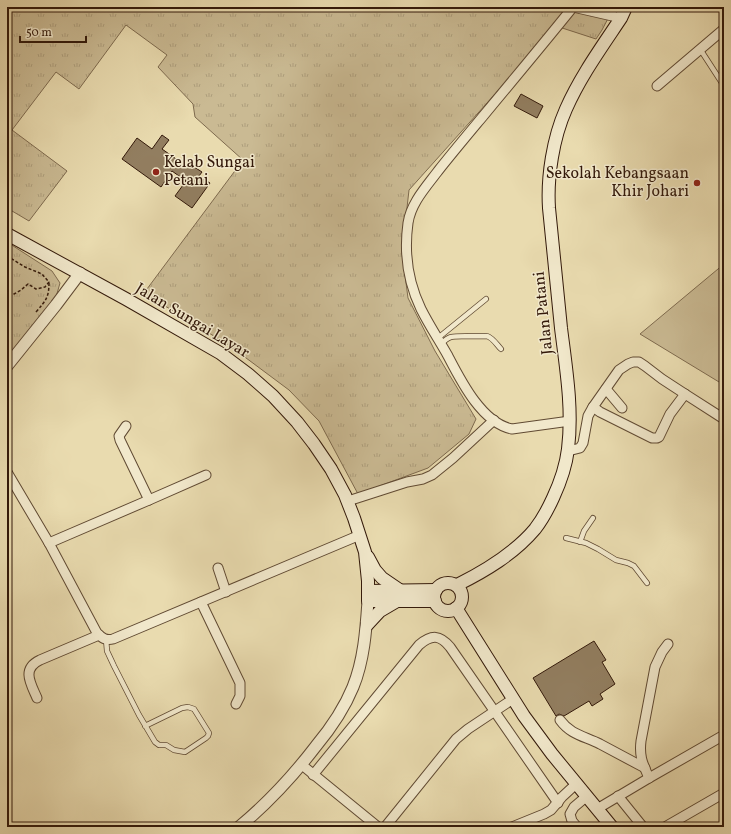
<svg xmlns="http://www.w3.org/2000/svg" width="731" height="834" viewBox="0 0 731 834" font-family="Vollkorn,serif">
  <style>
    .grass { fill: url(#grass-tufts); stroke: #7e6a4e }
    .garden { fill: #caba93; stroke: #7e6a4e }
    .building { fill: #927e60; stroke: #33190a }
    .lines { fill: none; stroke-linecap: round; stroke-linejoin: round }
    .service-casing { stroke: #604a33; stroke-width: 6 }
    .minor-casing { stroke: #604a33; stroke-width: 11 }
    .tertiary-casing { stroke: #604a33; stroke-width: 13 }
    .secondary-casing { stroke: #33190a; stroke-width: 14 }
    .path { stroke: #33190a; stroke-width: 1.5; stroke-dasharray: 3 2; stroke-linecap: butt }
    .service { stroke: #f1e8cb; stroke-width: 4.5 }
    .minor { stroke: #f1e8cb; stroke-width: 9 }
    .tertiary { stroke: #f1e8cb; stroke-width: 11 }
    .secondary { stroke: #f1e8cb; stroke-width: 12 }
    .poi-dot { fill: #8f2418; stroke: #f1e8cb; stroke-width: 1.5 }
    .labels { text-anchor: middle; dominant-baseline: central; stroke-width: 3; stroke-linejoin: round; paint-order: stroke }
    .poi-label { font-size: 16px; fill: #33190a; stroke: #f1e8cb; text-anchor: start }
    .street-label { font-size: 16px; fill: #33190a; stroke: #f1e8cb }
  </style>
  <defs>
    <pattern id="grass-tufts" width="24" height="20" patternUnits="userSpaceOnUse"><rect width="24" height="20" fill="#caba93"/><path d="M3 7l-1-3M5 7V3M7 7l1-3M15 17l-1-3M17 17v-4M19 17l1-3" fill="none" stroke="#ae9f7d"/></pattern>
  </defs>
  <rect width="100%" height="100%" fill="#e9dbaf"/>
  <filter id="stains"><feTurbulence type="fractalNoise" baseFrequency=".005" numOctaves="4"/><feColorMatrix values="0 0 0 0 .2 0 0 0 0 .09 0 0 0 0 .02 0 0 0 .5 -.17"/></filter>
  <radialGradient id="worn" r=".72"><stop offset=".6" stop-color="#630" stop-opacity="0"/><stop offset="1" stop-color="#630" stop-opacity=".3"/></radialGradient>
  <g class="grass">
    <polygon points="7,7 614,7 602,30 596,39 553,25 513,74 409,190 402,252 408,298 435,351 476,419 469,434 428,468 358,494 319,421 289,390 230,346 144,293 243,160 195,117 193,104 158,67 167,55 126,25 79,89 56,72 12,130 67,171 29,221 7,208"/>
    <polygon points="7,242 52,271 60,283 56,297 7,361"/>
  </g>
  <polygon class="garden" points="724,264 724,385 640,334"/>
  <g class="building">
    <polygon points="521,94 543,106 537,118 514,106"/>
    <polygon points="162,135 169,140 162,149 189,168 191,165 202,172 199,176 210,183 192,208 175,196 186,181 172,171 161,187 122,159 137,138 152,149"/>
    <polygon points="594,641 606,660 602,662 615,684 600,694 603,699 592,706 589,701 564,716 559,714 556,716 533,678"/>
  </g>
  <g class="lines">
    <defs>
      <g id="service">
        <polyline points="700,49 724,86"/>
        <polyline points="438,338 486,299"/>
        <path d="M441,344c3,-3 6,-6 10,-7 2,-1 34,-1 36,-1 6,2 10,9 14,13"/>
        <polyline points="566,538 586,543 598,549 616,560 628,563 634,566 647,583"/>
        <polyline points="580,542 584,531 593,518"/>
        <polyline points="106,639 107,651 114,666 139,715 155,742 159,745 166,745 174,750 185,752 206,738 208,736 209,733 194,709 188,707 182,708 145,726"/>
      </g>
      <g id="minor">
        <polyline points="573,7 621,18"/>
        <polyline points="657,86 724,29"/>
        <polyline points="606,389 622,408"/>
        <polyline points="593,407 600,412 652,438 657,438 659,437 670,414 685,394"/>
        <path d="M570,421l-58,8c-30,-6 -51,-48 -64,-73 -9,-16 -19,-31 -27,-47 -13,-27 -17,-57 -13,-86 3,-20 18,-36 30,-52 15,-19 31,-38 46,-56 30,-36 60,-72 89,-108"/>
        <polyline points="126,426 119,436 120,440 149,500"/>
        <polyline points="568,451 580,448 583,443 588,416 593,407 619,370 628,364 633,362 639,362 645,366 662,379 685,394 724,419"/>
        <path d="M7,472l42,71 48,90c5,5 9,8 16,6l247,-104"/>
        <polyline points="348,501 407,482 423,479 432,475 453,458 494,420"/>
        <polyline points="49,543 149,500 206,475"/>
        <polyline points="218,568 226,592"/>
        <polyline points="201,602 240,683 240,696 236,704"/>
        <path d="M37,698c-6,-14 -16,-29 3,-38l59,-25"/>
        <path d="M560,720c11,15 24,16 40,24 15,8 30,16 45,24"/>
        <polyline points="302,765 378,827"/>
        <path d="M313,775l106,-130c13,-11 21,-10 31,2l108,156"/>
        <path d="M649,778c-6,-14 -10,-21 -8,-37l14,-74 7,-15 6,-8"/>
        <polyline points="618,796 643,827"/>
        <polyline points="597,809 649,778 724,735"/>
        <polyline points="385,827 456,739 468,729 513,699"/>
        <polyline points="512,827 544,814 551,810 562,797 576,784"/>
        <polyline points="577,827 572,821 570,814 574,807 587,796"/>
        <polyline points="665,827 724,793"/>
      </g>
      <g id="tertiary">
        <polyline points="7,366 56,305 80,273"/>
        <path d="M239,827c29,-24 54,-51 77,-81 15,-18 28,-37 37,-59 11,-27 13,-57 15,-86"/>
      </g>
      <g id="secondary">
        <polyline points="7,234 126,299 220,353 248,374 273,396 297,422 314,444 331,469 345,495 354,518 365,552 368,581 368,601 435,601"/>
        <polyline points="368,557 375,570 382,578 401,591"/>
        <circle cx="448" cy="597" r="14"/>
        <path d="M457,585c28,-14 57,-31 78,-56 7,-9 13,-20 18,-31 7,-15 13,-32 15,-49 5,-40 -2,-81 -7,-121 -4,-40 -8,-80 -12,-120 -2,-31 4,-70 17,-99 14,-32 35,-61 55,-91l5,-11"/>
        <polyline points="368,591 436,590"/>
        <polyline points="456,608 524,716 552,754 612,827"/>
        <polyline points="367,625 380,611 397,601"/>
      </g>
    </defs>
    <use href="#service" class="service-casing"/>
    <use href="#minor" class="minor-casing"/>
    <use href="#tertiary" class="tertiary-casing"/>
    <use href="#secondary" class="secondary-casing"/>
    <g class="path">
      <polyline points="7,221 11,224"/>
      <polyline points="7,256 25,267 42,274 49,282 45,287 36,289 28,284 21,290 7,298"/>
      <path d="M36,312c10,-12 13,-14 13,-30"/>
    </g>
    <use href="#service" class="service"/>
    <use href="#minor" class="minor"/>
    <use href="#tertiary" class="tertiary"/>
    <use href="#secondary" class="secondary"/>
  </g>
  <g class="poi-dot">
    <circle cx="156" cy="172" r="4"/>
    <circle cx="697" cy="183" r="4"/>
  </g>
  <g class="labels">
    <g class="poi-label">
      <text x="164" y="163">Kelab Sungai<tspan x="164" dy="18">Petani</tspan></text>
      <text x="689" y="174" text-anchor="end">Sekolah Kebangsaan<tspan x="689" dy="18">Khir Johari</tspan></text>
    </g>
    <g class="street-label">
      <text transform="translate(544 313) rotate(-96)">Jalan Patani</text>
      <text transform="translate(192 321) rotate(31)">Jalan Sungai Layar</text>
    </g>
  </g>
  <rect width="731" height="834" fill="none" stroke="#e9dbaf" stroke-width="24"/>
  <rect x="8" y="8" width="715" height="818" fill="none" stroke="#33190a" stroke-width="2"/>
  <rect x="12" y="12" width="707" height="810" fill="none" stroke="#33190a"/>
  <path d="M20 36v6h66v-6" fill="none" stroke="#33190a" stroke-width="2"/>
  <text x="26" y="36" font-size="12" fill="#33190a" stroke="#f1e8cb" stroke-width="3" paint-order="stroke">50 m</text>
  <rect width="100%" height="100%" filter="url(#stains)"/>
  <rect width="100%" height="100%" fill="url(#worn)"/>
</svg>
